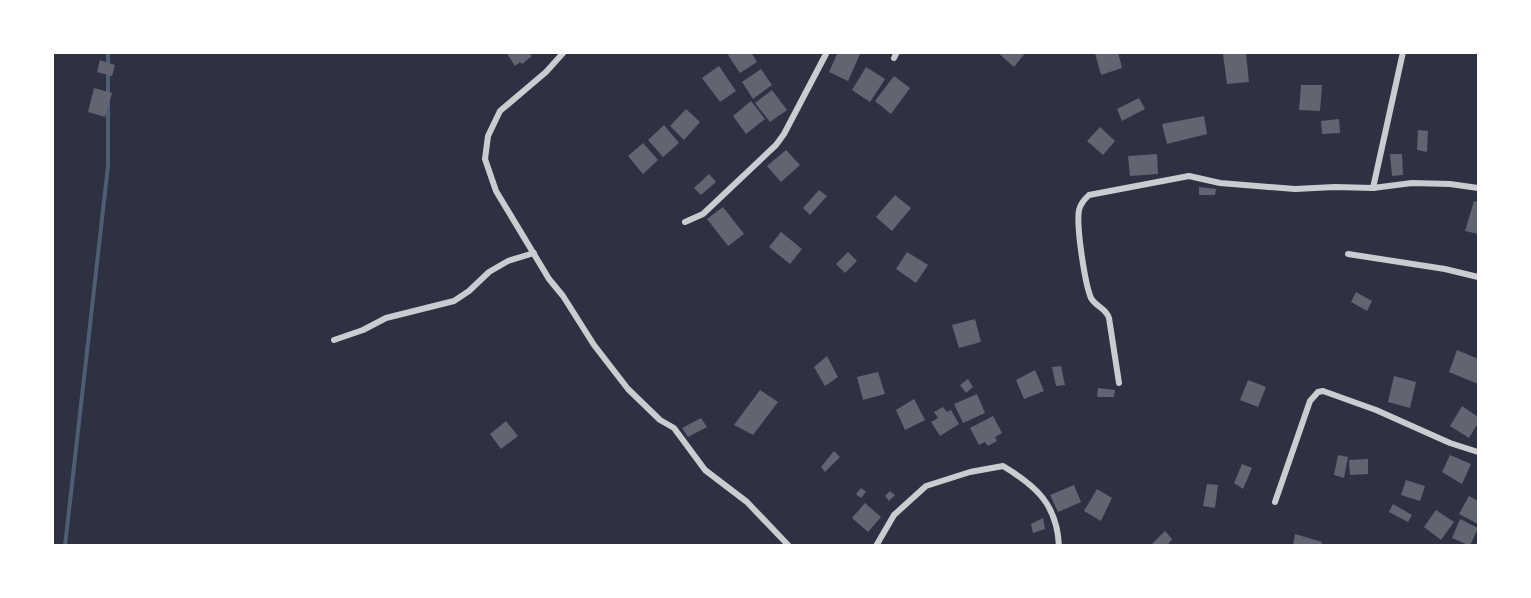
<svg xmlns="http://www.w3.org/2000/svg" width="1531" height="598" viewBox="0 0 1531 598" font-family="Rubik,sans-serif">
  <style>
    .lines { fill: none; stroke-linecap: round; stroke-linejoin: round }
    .stream { stroke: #4f5d75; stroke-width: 4 }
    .building { fill: #626471 }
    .minor { stroke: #caccd0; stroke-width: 6 }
  </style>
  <rect width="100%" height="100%" fill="#2d3142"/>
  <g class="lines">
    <polyline class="stream" points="65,546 108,166 108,52"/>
  </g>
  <g class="building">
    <polygon points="506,52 533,52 530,54 532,56 522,64 520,62 515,66"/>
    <polygon points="732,52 751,52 757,62 740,73 728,55"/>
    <polygon points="838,52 861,52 848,81 829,72"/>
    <polygon points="997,52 1026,52 1014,67"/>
    <polygon points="1118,52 1122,68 1101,75 1095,53"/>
    <polygon points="1223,54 1246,54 1249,82 1227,84"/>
    <polygon points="100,60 115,65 112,76 97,72"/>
    <polygon points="719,66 736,91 720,102 702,78"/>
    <polygon points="866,67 885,79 870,102 852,90"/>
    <polygon points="761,69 772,85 753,99 742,82"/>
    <polygon points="894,76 910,88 891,114 875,101"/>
    <polygon points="1301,85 1322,85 1320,111 1299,110"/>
    <polygon points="94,88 112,93 105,117 88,112"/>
    <polygon points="772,90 787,110 770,122 755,103"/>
    <polygon points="1139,98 1145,109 1122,121 1117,109"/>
    <polygon points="751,101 765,119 746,134 733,116"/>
    <polygon points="686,109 700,122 684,140 670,126"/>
    <polygon points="1204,116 1207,134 1167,144 1162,124"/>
    <polygon points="1339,119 1340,133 1322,134 1321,121"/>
    <polygon points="664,125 679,143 663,157 648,140"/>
    <polygon points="1100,127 1115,141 1103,155 1087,141"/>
    <polygon points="1418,130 1428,131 1427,152 1417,150"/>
    <polygon points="643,143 658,160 643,174 628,156"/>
    <polygon points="786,150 800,165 781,182 767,166"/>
    <polygon points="1157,154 1158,174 1130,176 1128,156"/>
    <polygon points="1390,154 1402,154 1403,175 1392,176"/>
    <polygon points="709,174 716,182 701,195 694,188"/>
    <polygon points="1199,187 1216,189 1215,195 1199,195"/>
    <polygon points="819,190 827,196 810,215 803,208"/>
    <polygon points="895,195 911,208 892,231 876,217"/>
    <polygon points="1474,201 1478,202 1478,234 1465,231"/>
    <polygon points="723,207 744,234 728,246 707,219"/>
    <polygon points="781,232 802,249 790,264 769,247"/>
    <polygon points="848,252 857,261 845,273 836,264"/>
    <polygon points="907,252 928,265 916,283 896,269"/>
    <polygon points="1356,292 1372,301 1367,311 1351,302"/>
    <polygon points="975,319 981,342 959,348 952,325"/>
    <polygon points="1457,350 1478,359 1478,384 1449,372"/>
    <polygon points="827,356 838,377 825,386 814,367"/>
    <polygon points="1061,366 1065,385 1056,386 1052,367"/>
    <polygon points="1035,370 1044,391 1024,399 1016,380"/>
    <polygon points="878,372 885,394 863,400 857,377"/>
    <polygon points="1394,376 1416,382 1410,408 1388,402"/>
    <polygon points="968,379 973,387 966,393 960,385"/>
    <polygon points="1248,380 1266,387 1258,407 1240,400"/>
    <polygon points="1098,388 1115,390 1114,397 1097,397"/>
    <polygon points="760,390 778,402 753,435 734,425"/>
    <polygon points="977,394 985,413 963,423 954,404"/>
    <polygon points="914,399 925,420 905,430 896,410"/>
    <polygon points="1462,406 1478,417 1478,423 1469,438 1450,426"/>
    <polygon points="943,407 947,412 951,410 959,424 940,436 931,422 938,418 934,412"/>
    <polygon points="993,416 1002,433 995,437 997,441 988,446 985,442 979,445 970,428"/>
    <polygon points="701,418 707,427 688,437 682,428"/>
    <polygon points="506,421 518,436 501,449 490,434"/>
    <polygon points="834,451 840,457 825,472 821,467"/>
    <polygon points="1338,455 1348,457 1344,478 1334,475"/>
    <polygon points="1450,455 1471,464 1462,484 1442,472"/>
    <polygon points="1368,459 1368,474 1350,475 1349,460"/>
    <polygon points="1242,464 1252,468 1243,489 1234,483"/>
    <polygon points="1406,480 1425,486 1420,501 1401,495"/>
    <polygon points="1207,484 1218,485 1215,508 1203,506"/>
    <polygon points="1074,485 1081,502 1058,512 1050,495"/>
    <polygon points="861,488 866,492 861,498 856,494"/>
    <polygon points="1097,489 1112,498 1101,521 1084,511"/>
    <polygon points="890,491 895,495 889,501 885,496"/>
    <polygon points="1469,496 1478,501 1478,524 1459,514"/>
    <polygon points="865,503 881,517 868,532 852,518"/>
    <polygon points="1393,504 1412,515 1408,522 1389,512"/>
    <polygon points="1436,510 1454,522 1441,540 1424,527"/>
    <polygon points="1043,518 1045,529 1033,533 1031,524"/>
    <polygon points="1460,519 1478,528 1470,546 1452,538"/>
    <polygon points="1165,531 1172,539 1167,546 1150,546"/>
    <polygon points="1295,534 1322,542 1321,546 1293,546"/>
  </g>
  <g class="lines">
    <g class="minor">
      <polyline points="564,52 546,72 500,111 488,136 485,159 496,191 549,279 563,296 594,345 628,389 660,420 674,428 705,470 747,502 789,546"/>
      <polyline points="894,58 897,52"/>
      <polyline points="1373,188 1403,52"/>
      <polyline points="685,222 703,214 776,145 784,134 827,52"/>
      <polyline points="1348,254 1445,269 1478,277"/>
      <polyline points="334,340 363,330 386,318 454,301 469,291 489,272 508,261 534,253"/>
      <path d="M1119,383l-10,-65c-3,-10 -13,-11 -18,-20 -6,-14 -15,-72 -12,-88 2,-7 5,-10 10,-15l100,-19 31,7 75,6 40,-2 38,1 39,-5 38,1 28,4"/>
      <polyline points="1275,502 1310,401 1318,392 1323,391 1376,410 1450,443 1478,452"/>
      <path d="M876,546l18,-31 32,-29 44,-14 33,-6c33,20 54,38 56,80"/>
    </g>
  </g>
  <rect width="1531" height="598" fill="none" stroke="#ffffff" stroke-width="108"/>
</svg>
